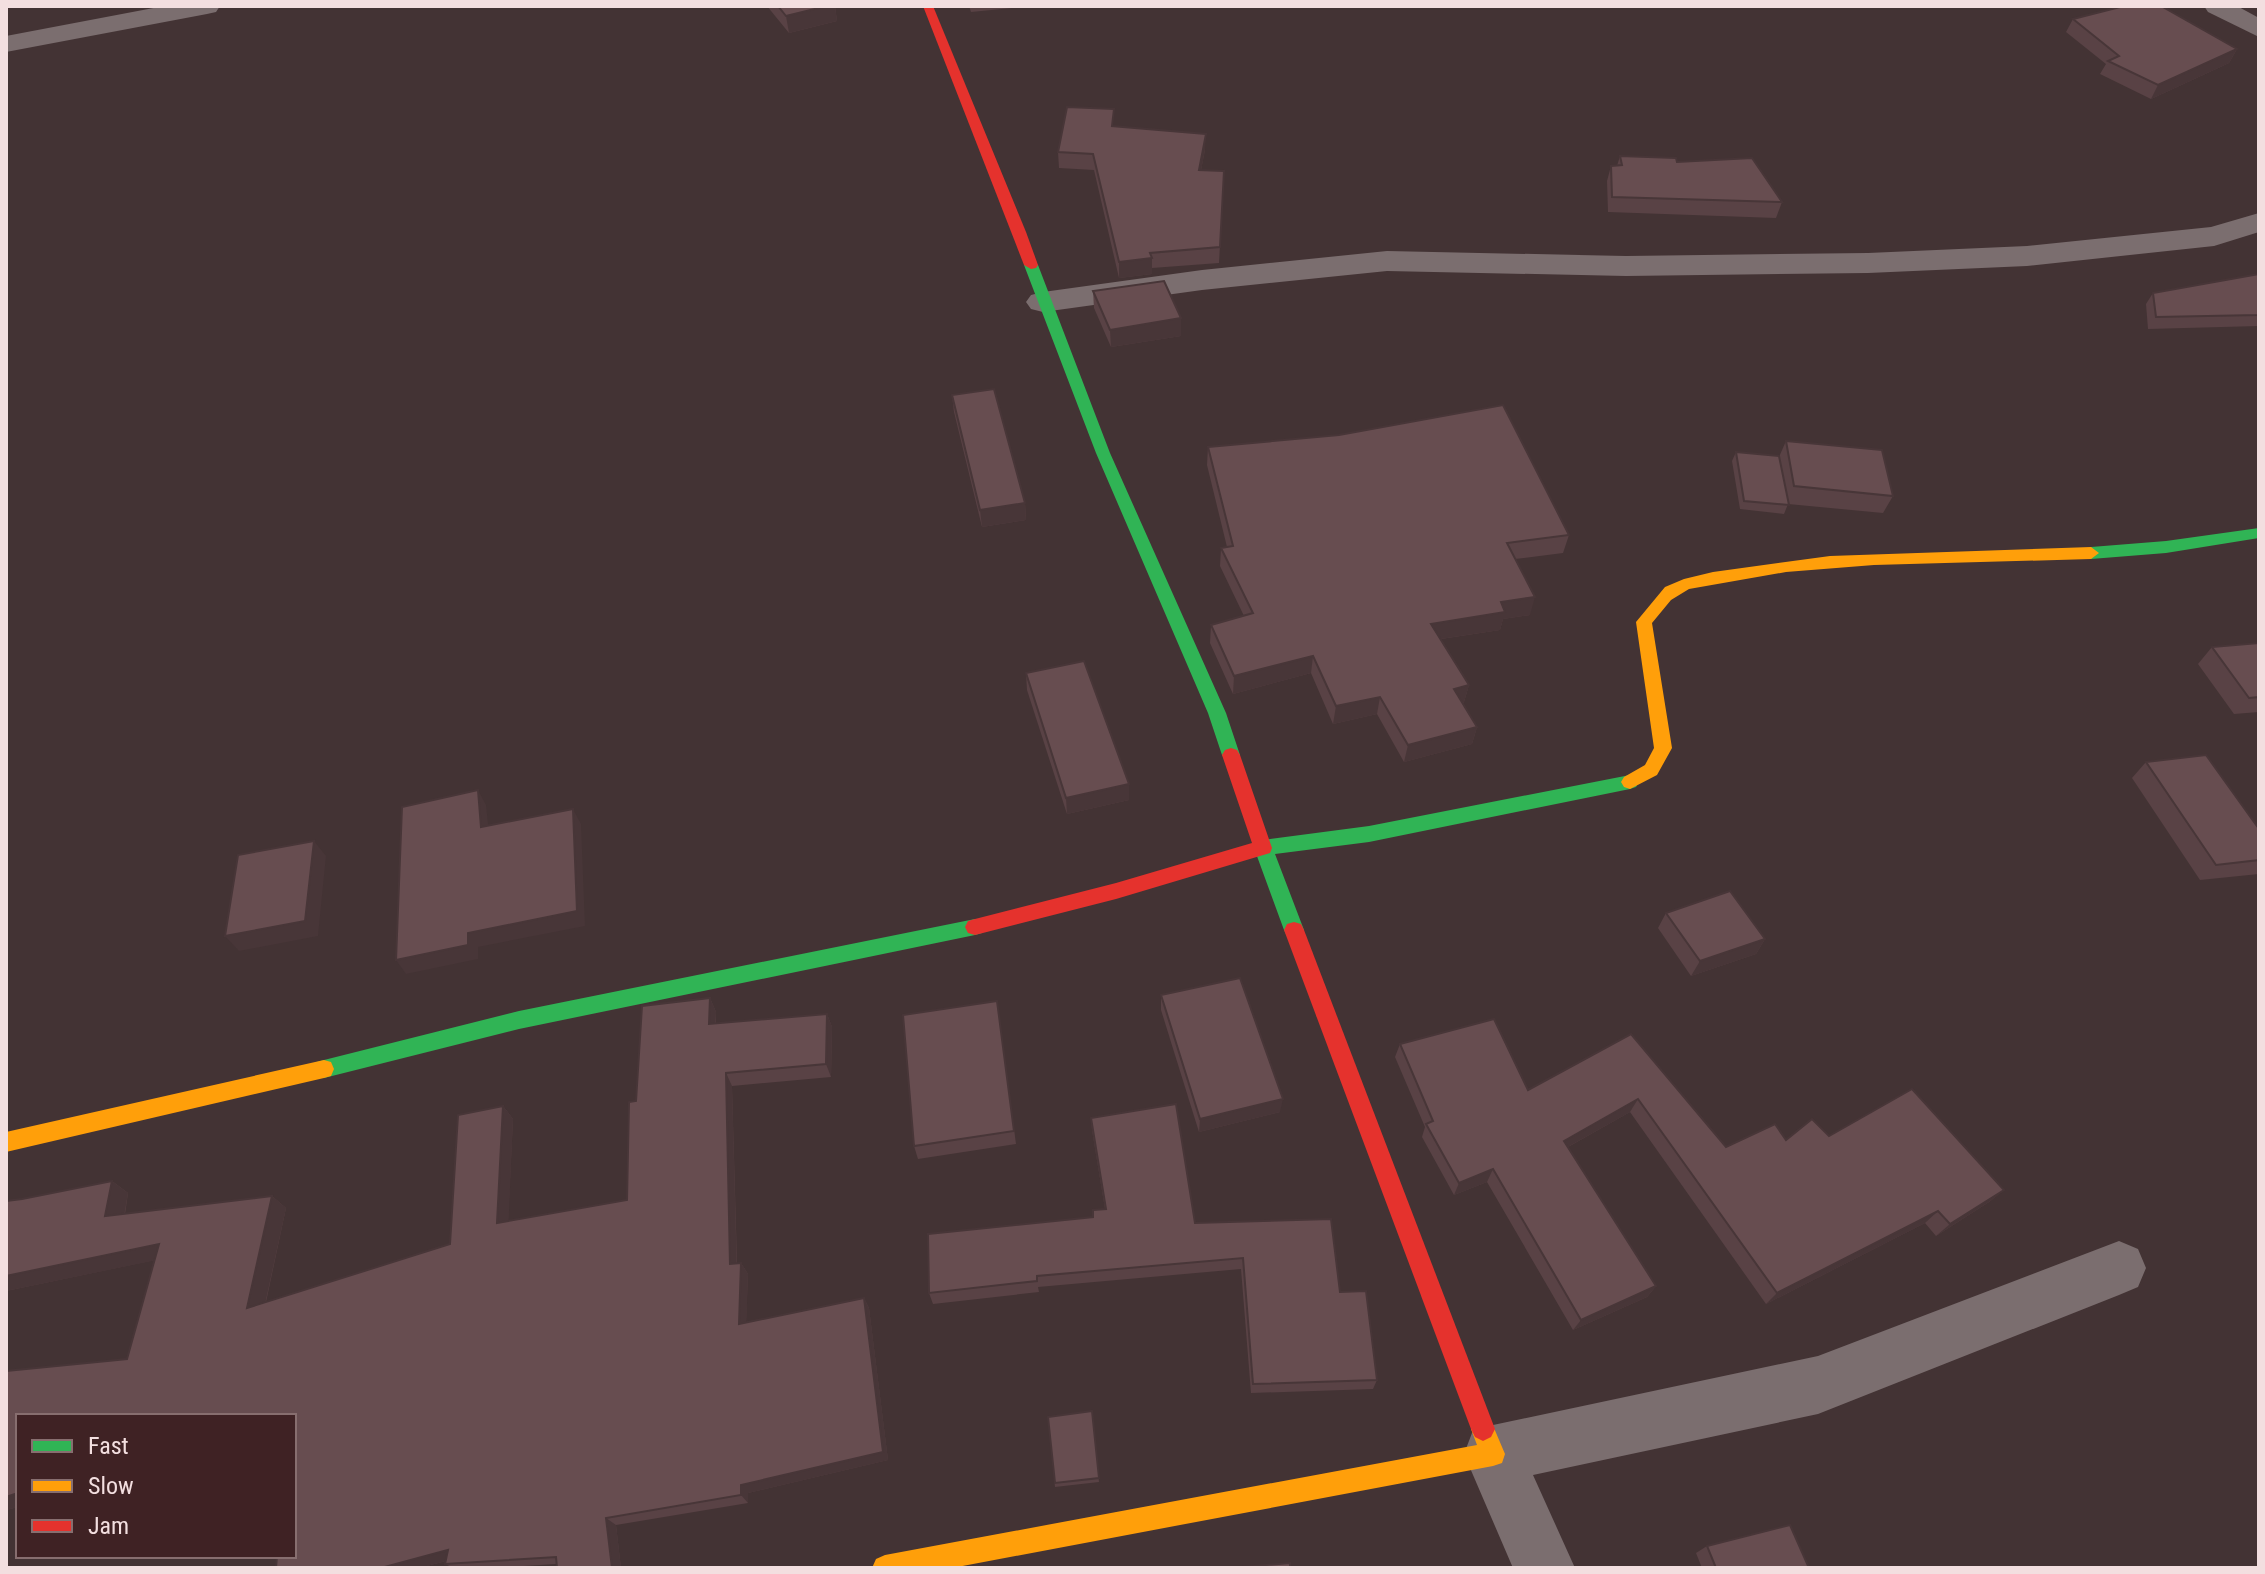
<svg xmlns="http://www.w3.org/2000/svg" width="2265" height="1574" viewBox="0 0 2265 1574" font-family="'Roboto Condensed',sans-serif">
  <style>
    .lines { fill: none; stroke-linecap: round; stroke-linejoin: round }
    .street { fill: #7b6e6f; fill-rule: evenodd }
    .fast { fill: #30b455; fill-rule: evenodd }
    .slow { fill: #ff9f0a; fill-rule: evenodd }
    .jam { fill: #e5322d; fill-rule: evenodd }
    .wall { fill: #594245 }
    .shaded-wall { fill: #483638 }
    .building { fill: #674d50; stroke: #483638; stroke-width: 2 }
  </style>
  <rect width="100%" height="100%" fill="#433334"/>
  <g class="lines">
    <g class="street">
      <polygon points="164,6 220,6 216,12 207,14 6,52 6,36"/>
      <polygon points="2204,6 2237,6 2259,18 2259,37 2208,12"/>
      <polygon points="2259,213 2259,232 2214,246 2027,266 1868,273 1626,276 1387,271 1202,290 1043,312 1031,309 1026,302 1031,295 1043,292 1202,270 1387,251 1626,256 1868,253 2027,246 2211,227"/>
      <polygon points="2119,1241 2138,1249 2146,1268 2138,1287 2119,1295 1818,1414 1533,1475 1575,1568 1513,1568 1464,1454 1472,1433 1493,1425 1818,1356"/>
    </g>
    <g class="fast">
      <polygon points="1031,261 1038,265 1110,453 1226,713 1240,755 1237,760 1225,760 1222,755 1208,713 1096,453 1024,265"/>
      <polygon points="2259,528 2259,538 2166,553 2091,559 2083,553 2091,547 2166,541"/>
      <polygon points="1630,775 1636,777 1639,782 1636,787 1630,789 1369,842 1275,854 1304,930 1301,936 1294,938 1287,936 1284,930 1254,848 1256,843 1263,840 1369,826"/>
      <polygon points="975,919 982,921 985,927 982,933 975,935 519,1029 324,1078 317,1076 314,1069 317,1062 324,1060 519,1011"/>
    </g>
    <g class="slow">
      <polygon points="2091,547 2099,553 2091,559 1874,565 1786,572 1689,589 1671,600 1652,623 1672,748 1657,775 1630,789 1624,787 1621,782 1624,777 1645,765 1654,748 1636,622 1665,587 1684,579 1713,572 1830,556"/>
      <polygon points="324,1060 331,1062 334,1069 331,1076 324,1078 6,1152 6,1132"/>
      <polygon points="1483,1417 1491,1421 1505,1454 1502,1463 1493,1466 952,1568 872,1568 876,1559 885,1555 1477,1445 1471,1429 1475,1421"/>
    </g>
    <g class="jam">
      <polygon points="923,6 933,6 1026,232 1038,265 1036,268 1031,269 1024,265"/>
      <polygon points="1231,748 1237,750 1240,755 1272,848 1270,853 1116,899 975,935 968,933 965,927 968,921 975,919 1116,883 1252,843 1222,755 1225,750"/>
      <polygon points="1294,922 1301,924 1304,930 1495,1429 1491,1437 1483,1441 1475,1437 1471,1429 1284,930 1287,924"/>
    </g>
  </g>
  <g class="wall">
    <polygon points="767,6 835,6 837,21 789,33"/>
    <polygon points="969,6 1012,6 1012,8 971,12"/>
    <polygon points="2073,19 2237,49 2229,63 2151,99 2100,74 2106,64 2066,32"/>
    <polygon points="1114,126 1205,150 1201,170 1224,171 1219,263 1152,268 1152,274 1119,278 1094,170 1059,168 1058,152"/>
    <polygon points="1620,156 1677,162 1782,202 1776,218 1608,212 1607,181 1611,166 1617,166"/>
    <polygon points="2259,274 2259,326 2148,329 2146,304 2153,293"/>
    <polygon points="1093,291 1181,318 1181,336 1111,347 1094,308"/>
    <polygon points="952,395 1025,503 1026,520 982,527 954,412"/>
    <polygon points="1786,441 1893,496 1883,513 1788,504 1784,514 1740,509 1732,461 1736,452 1779,457"/>
    <polygon points="1208,447 1569,535 1563,553 1515,559 1530,615 1503,619 1500,630 1441,639 1469,685 1464,702 1463,703 1477,727 1472,744 1404,762 1377,714 1333,724 1311,673 1233,694 1210,643 1211,625 1244,616 1220,566 1221,548 1227,547 1207,465"/>
    <polygon points="2259,643 2259,712 2234,714 2198,664 2212,647"/>
    <polygon points="1026,673 1129,800 1067,814 1027,690"/>
    <polygon points="2146,762 2259,829 2259,874 2200,880 2132,778"/>
    <polygon points="1666,913 1765,939 1756,954 1691,976 1658,928"/>
    <polygon points="1161,995 1280,1112 1199,1132 1161,1010"/>
    <polygon points="710,998 716,1012 716,1024 827,1014 832,1027 831,1077 732,1086 737,1263 741,1263 748,1274 746,1322 864,1298 869,1308 888,1460 748,1493 748,1503 616,1525 621,1568 557,1568 556,1564 494,1568 454,1568 445,1564 446,1561 419,1568 276,1568 277,1556 294,1556 294,1416 18,1416 18,1507 6,1510 6,1371 127,1359 155,1260 6,1291 6,1201 22,1199 112,1181 128,1193 125,1214 272,1196 286,1208 266,1302 450,1244 458,1115 503,1106 513,1119 508,1221 627,1200 629,1102 636,1101 642,1006"/>
    <polygon points="997,1001 1016,1144 918,1159 914,1146"/>
    <polygon points="1631,1034 1726,1147 1829,1136 2004,1190 1989,1202 1936,1236 1925,1223 1766,1304 1630,1112 1568,1147 1656,1286 1647,1297 1573,1330 1487,1182 1454,1195 1422,1137 1425,1127 1395,1057 1400,1044 1528,1090"/>
    <polygon points="1091,1118 1195,1223 1340,1292 1377,1380 1373,1389 1251,1393 1241,1269 1038,1287 1039,1292 933,1304 929,1293 1093,1217 1105,1209 1092,1130"/>
    <polygon points="1092,1411 1099,1482 1055,1487 1048,1417"/>
    <polygon points="1707,1546 1809,1568 1702,1568 1696,1553"/>
  </g>
  <g class="shaded-wall">
    <polygon points="827,6 835,6 837,21 789,33 786,16"/>
    <polygon points="2237,49 2229,63 2151,99 2158,85"/>
    <polygon points="1206,134 1205,150 1198,186 1199,170"/>
    <polygon points="1152,258 1152,274 1119,278 1119,262"/>
    <polygon points="1181,318 1181,336 1111,347 1110,330"/>
    <polygon points="1025,503 1026,520 982,527 980,510"/>
    <polygon points="1535,597 1530,615 1503,619 1500,630 1427,641 1431,624 1501,602"/>
    <polygon points="1313,656 1311,673 1233,694 1234,676"/>
    <polygon points="1469,685 1464,702 1450,706 1454,689"/>
    <polygon points="1380,697 1377,714 1333,724 1336,706"/>
    <polygon points="1477,727 1472,744 1404,762 1408,745"/>
    <polygon points="1129,784 1129,800 1067,814 1066,798"/>
    <polygon points="478,790 486,805 490,842 481,827"/>
    <polygon points="573,809 581,824 585,926 478,947 478,959 406,974 396,960 468,933"/>
    <polygon points="314,841 326,856 318,936 239,951 225,936"/>
    <polygon points="1765,939 1756,954 1691,976 1700,961"/>
    <polygon points="710,998 716,1012 715,1038 709,1024"/>
    <polygon points="827,1014 832,1027 831,1077 826,1064"/>
    <polygon points="726,1073 732,1086 737,1275 730,1264"/>
    <polygon points="1283,1099 1280,1112 1199,1132 1200,1119"/>
    <polygon points="1638,1099 1630,1112 1557,1153 1564,1141"/>
    <polygon points="503,1106 513,1119 508,1234 497,1223"/>
    <polygon points="1493,1169 1487,1182 1454,1195 1459,1183"/>
    <polygon points="112,1181 128,1193 122,1228 105,1216"/>
    <polygon points="2004,1190 1989,1202 1936,1236 1950,1224"/>
    <polygon points="272,1196 286,1208 262,1318 247,1308"/>
    <polygon points="1938,1211 1925,1223 1766,1304 1777,1293"/>
    <polygon points="159,1244 176,1256 6,1291 6,1276"/>
    <polygon points="741,1263 748,1274 746,1334 739,1324"/>
    <polygon points="1656,1286 1647,1297 1573,1330 1581,1320"/>
    <polygon points="864,1298 869,1308 888,1460 748,1493 748,1503 741,1495 741,1485"/>
    <polygon points="18,1493 18,1507 6,1510 6,1497"/>
    <polygon points="606,1518 616,1525 621,1568 612,1568"/>
    <polygon points="448,1550 461,1557 419,1568 381,1568"/>
  </g>
  <g class="building">
    <polygon points="778,6 827,6 786,16"/>
    <polygon points="2124,6 2161,6 2237,49 2158,85 2108,61 2119,56 2073,19"/>
    <polygon points="1067,107 1114,109 1112,126 1206,134 1199,170 1224,171 1220,247 1150,253 1152,258 1119,262 1093,154 1058,152"/>
    <polygon points="1620,156 1676,158 1677,162 1752,158 1782,202 1612,197 1611,166 1622,165"/>
    <polygon points="2259,274 2259,315 2156,317 2153,293"/>
    <polygon points="1164,281 1181,318 1110,330 1093,291"/>
    <polygon points="994,389 1025,503 980,510 952,395"/>
    <polygon points="1503,405 1569,535 1507,543 1535,597 1501,602 1505,612 1431,624 1469,685 1454,689 1477,727 1408,745 1380,697 1336,706 1313,656 1234,676 1211,625 1253,613 1221,548 1233,546 1208,447 1339,435"/>
    <polygon points="1786,441 1882,450 1893,496 1794,486"/>
    <polygon points="1736,452 1779,456 1789,505 1744,501"/>
    <polygon points="2259,643 2259,697 2249,698 2212,647"/>
    <polygon points="1084,661 1129,784 1066,798 1026,673"/>
    <polygon points="2206,755 2259,829 2259,860 2216,865 2146,762"/>
    <polygon points="478,790 481,827 573,809 577,911 468,933 468,945 396,960 402,807"/>
    <polygon points="314,841 305,921 225,936 238,855"/>
    <polygon points="1730,891 1765,939 1700,961 1666,913"/>
    <polygon points="1240,978 1283,1099 1200,1119 1161,995"/>
    <polygon points="710,998 709,1024 827,1014 826,1064 726,1073 730,1264 741,1263 739,1324 864,1298 883,1452 741,1485 741,1495 606,1518 612,1568 557,1568 556,1557 445,1564 448,1550 381,1568 276,1568 277,1556 294,1556 294,1416 18,1416 18,1493 6,1497 6,1371 127,1359 159,1244 6,1276 6,1201 22,1199 112,1181 105,1216 272,1196 247,1308 450,1244 458,1115 503,1106 497,1223 627,1200 629,1102 636,1101 642,1006"/>
    <polygon points="997,1001 1014,1131 914,1146 903,1015"/>
    <polygon points="1494,1019 1528,1090 1631,1034 1726,1147 1775,1124 1786,1140 1812,1119 1829,1136 1912,1089 2004,1190 1950,1224 1938,1211 1777,1293 1638,1099 1564,1141 1656,1286 1581,1320 1493,1169 1459,1183 1426,1124 1433,1121 1400,1044"/>
    <polygon points="1176,1104 1195,1223 1331,1219 1340,1292 1366,1291 1377,1380 1253,1384 1243,1258 1037,1276 1037,1281 929,1293 928,1234 1093,1217 1093,1210 1106,1209 1091,1118"/>
    <polygon points="1092,1411 1099,1478 1055,1483 1048,1417"/>
    <polygon points="1790,1525 1809,1568 1716,1568 1707,1546"/>
    <polygon points="1290,1563 1290,1568 1242,1567"/>
  </g>
  <rect width="2265" height="1574" fill="none" stroke="#f3dfe0" stroke-width="16"/>
  <rect x="16" y="1414" width="280" height="144" fill="#3f2224" stroke="#876e6f" stroke-width="2"/>
  <rect x="32" y="1440" width="40" height="12" fill="#30b455" stroke="#876e6f" stroke-width="2"/>
  <text x="88" y="1454" font-size="24" fill="#f3dfe0">Fast</text>
  <rect x="32" y="1480" width="40" height="12" fill="#ff9f0a" stroke="#876e6f" stroke-width="2"/>
  <text x="88" y="1494" font-size="24" fill="#f3dfe0">Slow</text>
  <rect x="32" y="1520" width="40" height="12" fill="#e5322d" stroke="#876e6f" stroke-width="2"/>
  <text x="88" y="1534" font-size="24" fill="#f3dfe0">Jam</text>
</svg>
